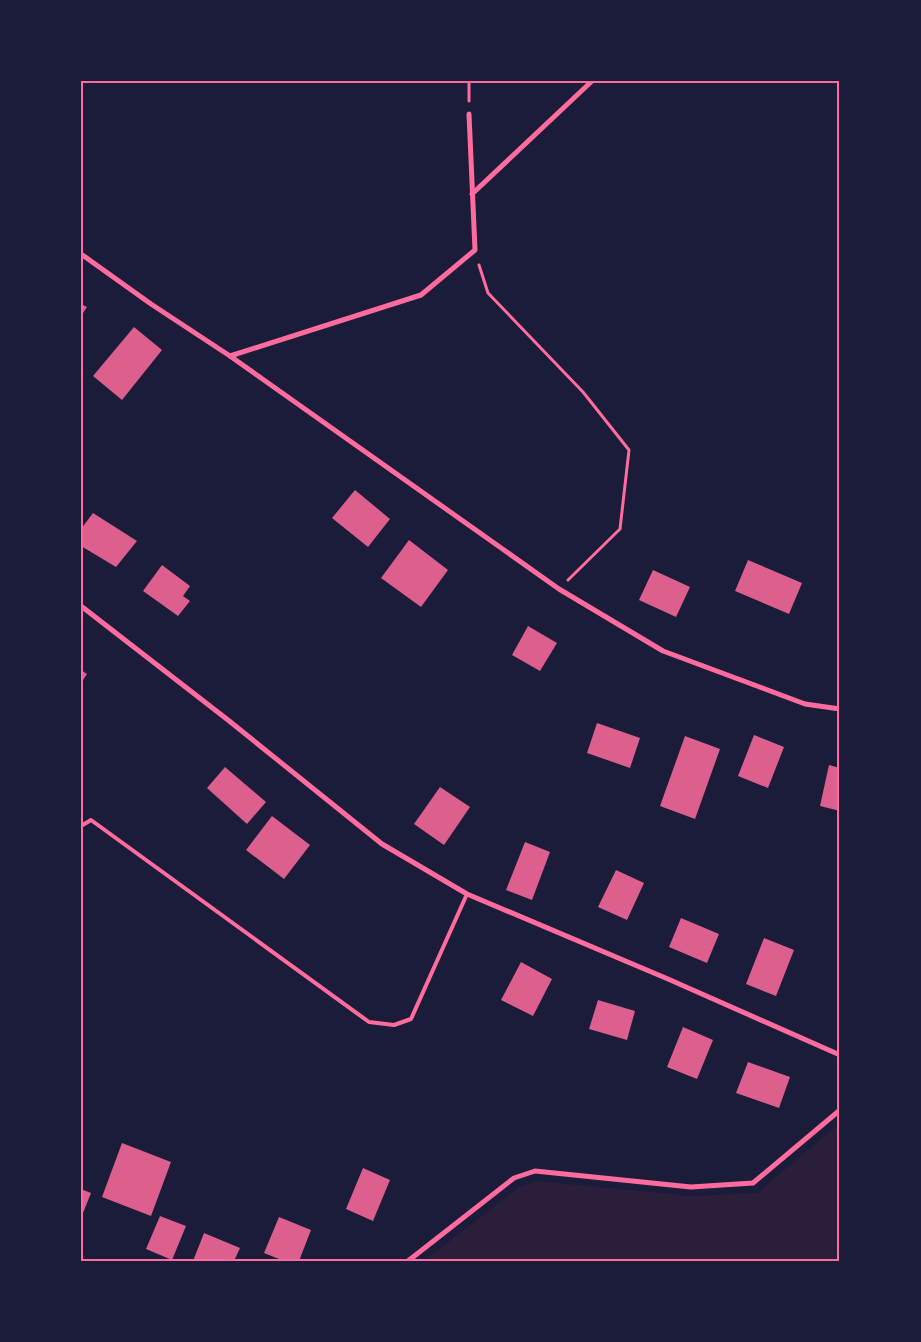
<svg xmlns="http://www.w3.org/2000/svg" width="921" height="1342" viewBox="0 0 921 1342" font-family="'Alegreya Sans',sans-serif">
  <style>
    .green { fill: #2a1e3b }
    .building { fill: #dd5f8e }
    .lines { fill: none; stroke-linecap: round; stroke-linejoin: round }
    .path { stroke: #ff6b9d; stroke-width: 3 }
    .service { stroke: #ff6b9d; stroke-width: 4 }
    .minor { stroke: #ff6b9d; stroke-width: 5 }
    .neatline { fill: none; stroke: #ff6b9d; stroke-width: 2 }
  </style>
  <rect width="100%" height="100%" fill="#1b1b3a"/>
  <polygon class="green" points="840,1123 840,1261 424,1261 519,1187 537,1181 690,1196 757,1193"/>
  <g class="building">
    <polygon points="81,304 87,307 81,316"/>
    <polygon points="134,327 162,350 122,400 93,376"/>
    <polygon points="355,490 390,519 368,547 332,518"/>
    <polygon points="93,513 137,541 116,567 81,546 81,529"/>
    <polygon points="409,540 448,570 421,607 381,578"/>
    <polygon points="748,560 802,583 789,614 735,591"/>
    <polygon points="162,565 190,586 183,596 190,601 178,616 143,591"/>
    <polygon points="653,570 690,587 676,617 639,600"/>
    <polygon points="528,626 557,643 540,671 512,655"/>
    <polygon points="81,670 87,674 81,683"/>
    <polygon points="597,723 640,738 630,768 587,753"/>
    <polygon points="754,735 784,747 768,788 738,776"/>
    <polygon points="685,736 720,749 695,819 660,806"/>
    <polygon points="829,765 840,768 840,811 820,806"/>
    <polygon points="225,767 266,802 247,824 207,788"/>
    <polygon points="440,787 470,807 444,845 414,824"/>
    <polygon points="272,816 310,845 284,879 246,850"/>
    <polygon points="525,842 550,852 532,900 506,890"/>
    <polygon points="616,870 644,883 627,920 598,907"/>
    <polygon points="681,918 719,934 707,963 669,947"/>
    <polygon points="764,938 794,950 776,996 746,984"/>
    <polygon points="521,962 552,979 533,1016 501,1000"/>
    <polygon points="598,1000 635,1011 627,1040 589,1029"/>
    <polygon points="683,1027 713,1040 697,1079 667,1067"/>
    <polygon points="748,1062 790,1077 779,1108 736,1093"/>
    <polygon points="122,1143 171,1162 151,1216 102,1197"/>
    <polygon points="363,1168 390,1180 373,1221 346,1209"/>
    <polygon points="81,1189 91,1193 81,1218"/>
    <polygon points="160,1216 186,1226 172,1260 146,1249"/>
    <polygon points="279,1217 311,1230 299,1261 284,1261 264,1253"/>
    <polygon points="204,1233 240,1248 234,1261 193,1261"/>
  </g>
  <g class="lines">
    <g class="path">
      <polyline points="469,101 469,81"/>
      <polyline points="479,265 488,293 583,392 629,450 620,529 568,580"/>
    </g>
    <polyline class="service" points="81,826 91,820 369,1022 394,1025 411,1019 467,894"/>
    <g class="minor">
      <polyline points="472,194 592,81"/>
      <polyline points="81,254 151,304 230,356 559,589 663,651 805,704 840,709"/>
      <polyline points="230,356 421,295 475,250 469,114"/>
      <polyline points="81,606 228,720 382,844 467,894 668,979 840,1055"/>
      <polyline points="408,1261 514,1178 535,1171 691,1187 753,1183 840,1110"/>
    </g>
  </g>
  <rect width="921" height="1342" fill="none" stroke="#1b1b3a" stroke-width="165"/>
  <rect x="82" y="82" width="756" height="1178" class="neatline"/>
</svg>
